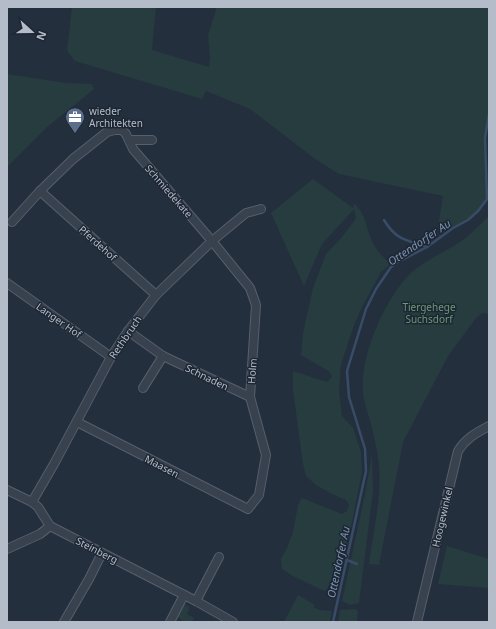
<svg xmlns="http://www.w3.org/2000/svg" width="496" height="629" viewBox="0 0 496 629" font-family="'Noto Sans',sans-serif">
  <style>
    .green { fill: #263c3f }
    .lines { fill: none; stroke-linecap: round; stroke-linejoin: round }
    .stream { stroke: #394c67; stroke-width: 2.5 }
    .street-casing { stroke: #565f6c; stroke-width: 10 }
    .street { stroke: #38414e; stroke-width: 8 }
    .labels { text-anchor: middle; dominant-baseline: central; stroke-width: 3; stroke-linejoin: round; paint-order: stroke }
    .poi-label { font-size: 10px; fill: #b4bcc9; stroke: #1d2633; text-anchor: start }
    .street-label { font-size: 10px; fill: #b4bcc9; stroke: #1d2633 }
    .park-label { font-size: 10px; fill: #6b9a76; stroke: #1d2633 }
    .water-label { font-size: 11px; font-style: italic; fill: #7c92b1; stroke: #1d2633 }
  </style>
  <rect width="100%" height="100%" fill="#242f3e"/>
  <g class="green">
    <polygon points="72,7 156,7 152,50 209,67 210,57 208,35 217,7 489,7 489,114 485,138 487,199 478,211 468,220 453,228 438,228 443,196 339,174 315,159 250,109 206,91 202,99 75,61 67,51"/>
    <polygon points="7,74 66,83 92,84 94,89 46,128 7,167"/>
    <path d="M313,179l40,29 1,-5c13,13 11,23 18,38 4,9 11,16 18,23l-9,8 -19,35 -8,18 -13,39 -2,26 3,26 11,12 8,24 1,20 -13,65 -7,19 -8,12 -4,17 -5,6 -3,-1 -29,-14 -11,-7 -1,-10 6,-11 6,-16 5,-27 4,-7 40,16 5,-3 2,-6 -3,-5 -14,-6 -16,-9 -10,-9 -3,-12 -10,-74v-19l34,11 5,-5 -2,-5 -29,-17 2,-22 10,-45 13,-34 17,-18 13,-18 -2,-9 -32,35 -18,42 -33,-73z"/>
    <path d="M489,216v98l-7,-1 -6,5 -28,38 -45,86 -24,123 -10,-1c4,-32 13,-67 10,-99 -2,-18 -6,-34 -11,-51 -2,-7 -5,-16 -5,-23 -3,-35 21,-89 44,-114 12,-13 35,-24 50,-33 12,-8 22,-18 32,-28z"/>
    <polygon points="372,455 373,491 359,603 350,605 342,601 365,494"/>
    <polygon points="447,546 489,559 489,588 438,584"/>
    <polygon points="298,595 315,605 313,607 320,610 332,611 330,622 284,622"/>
    <polygon points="184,604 190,607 187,614 194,618 192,622 181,622 182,620 177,617"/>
    <polygon points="355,609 358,611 357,622 338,622 340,610"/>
  </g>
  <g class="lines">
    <g class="stream">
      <path d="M384,220c12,20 22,20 43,27"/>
      <polyline points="347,560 357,564"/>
      <polyline points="333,622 366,471 365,449 349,397 347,371 366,309 376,289 391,267 396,263 427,247 453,228 468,220 478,211 487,199 485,138 489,114"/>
    </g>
    <defs>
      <g id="street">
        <polyline points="129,140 152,140"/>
        <polyline points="40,191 73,159 107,132 115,130 122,130 126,134 133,149 212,241 250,288 256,305 250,397 266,455 259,495 248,509 77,422"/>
        <polyline points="12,222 40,191 156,295"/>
        <polyline points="7,283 111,357"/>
        <polyline points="128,331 163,356 250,397"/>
        <polyline points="143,388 163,356"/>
        <polyline points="7,490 32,502 38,507 50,526 196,601 233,622"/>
        <polyline points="32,502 54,464 111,357 128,331 156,295 212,241 246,213 261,209"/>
        <polyline points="7,549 40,534 50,526"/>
        <polyline points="196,601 219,557"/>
        <polyline points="64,622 89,579 102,553"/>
        <polyline points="170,622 184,595"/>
        <path d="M417,622l41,-171c8,-13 18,-18 31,-25"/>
      </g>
    </defs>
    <use href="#street" class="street-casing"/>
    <use href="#street" class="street"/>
  </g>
  <defs>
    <symbol id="office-pin" viewBox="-11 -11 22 30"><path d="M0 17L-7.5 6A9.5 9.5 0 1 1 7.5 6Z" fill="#5c6f8a" stroke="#1d2633"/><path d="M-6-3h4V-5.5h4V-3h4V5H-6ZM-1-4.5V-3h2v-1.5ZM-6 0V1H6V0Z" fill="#fff"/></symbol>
  </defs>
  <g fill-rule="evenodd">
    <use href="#office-pin" x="64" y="106" width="22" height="30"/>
  </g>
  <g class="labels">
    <g class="poi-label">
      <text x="89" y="111">wieder<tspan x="89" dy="12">Architekten</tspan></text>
    </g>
    <g class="street-label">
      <text transform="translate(169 191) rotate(49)">Schmiedekate</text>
      <text transform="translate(98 243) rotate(42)">Pferdehof</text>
      <text transform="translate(59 320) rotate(35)">Langer Hof</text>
      <text transform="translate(125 337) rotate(-56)">Rethbruch</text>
      <text transform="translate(252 371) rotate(-86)">Holm</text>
      <text transform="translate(207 377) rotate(26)">Schnaden</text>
      <text transform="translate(162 466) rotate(27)">Maasen</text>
      <text transform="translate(442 517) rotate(-77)">Hoogewinkel</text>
      <text transform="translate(97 550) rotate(27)">Steinberg</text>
    </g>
    <g class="park-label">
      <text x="429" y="307">Tiergehege<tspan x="429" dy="12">Suchsdorf</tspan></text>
    </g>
    <g class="water-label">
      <text transform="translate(419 242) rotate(-34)">Ottendorfer Au</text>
      <text transform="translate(338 562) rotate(-78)">Ottendorfer Au</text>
    </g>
  </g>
  <rect width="496" height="629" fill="none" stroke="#b4bcc9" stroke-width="16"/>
  <g transform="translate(32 32) rotate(111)" stroke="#1d2633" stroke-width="3" paint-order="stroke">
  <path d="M0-3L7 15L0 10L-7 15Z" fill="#b4bcc9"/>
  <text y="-6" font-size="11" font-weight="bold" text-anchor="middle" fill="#b4bcc9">N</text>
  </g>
</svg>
